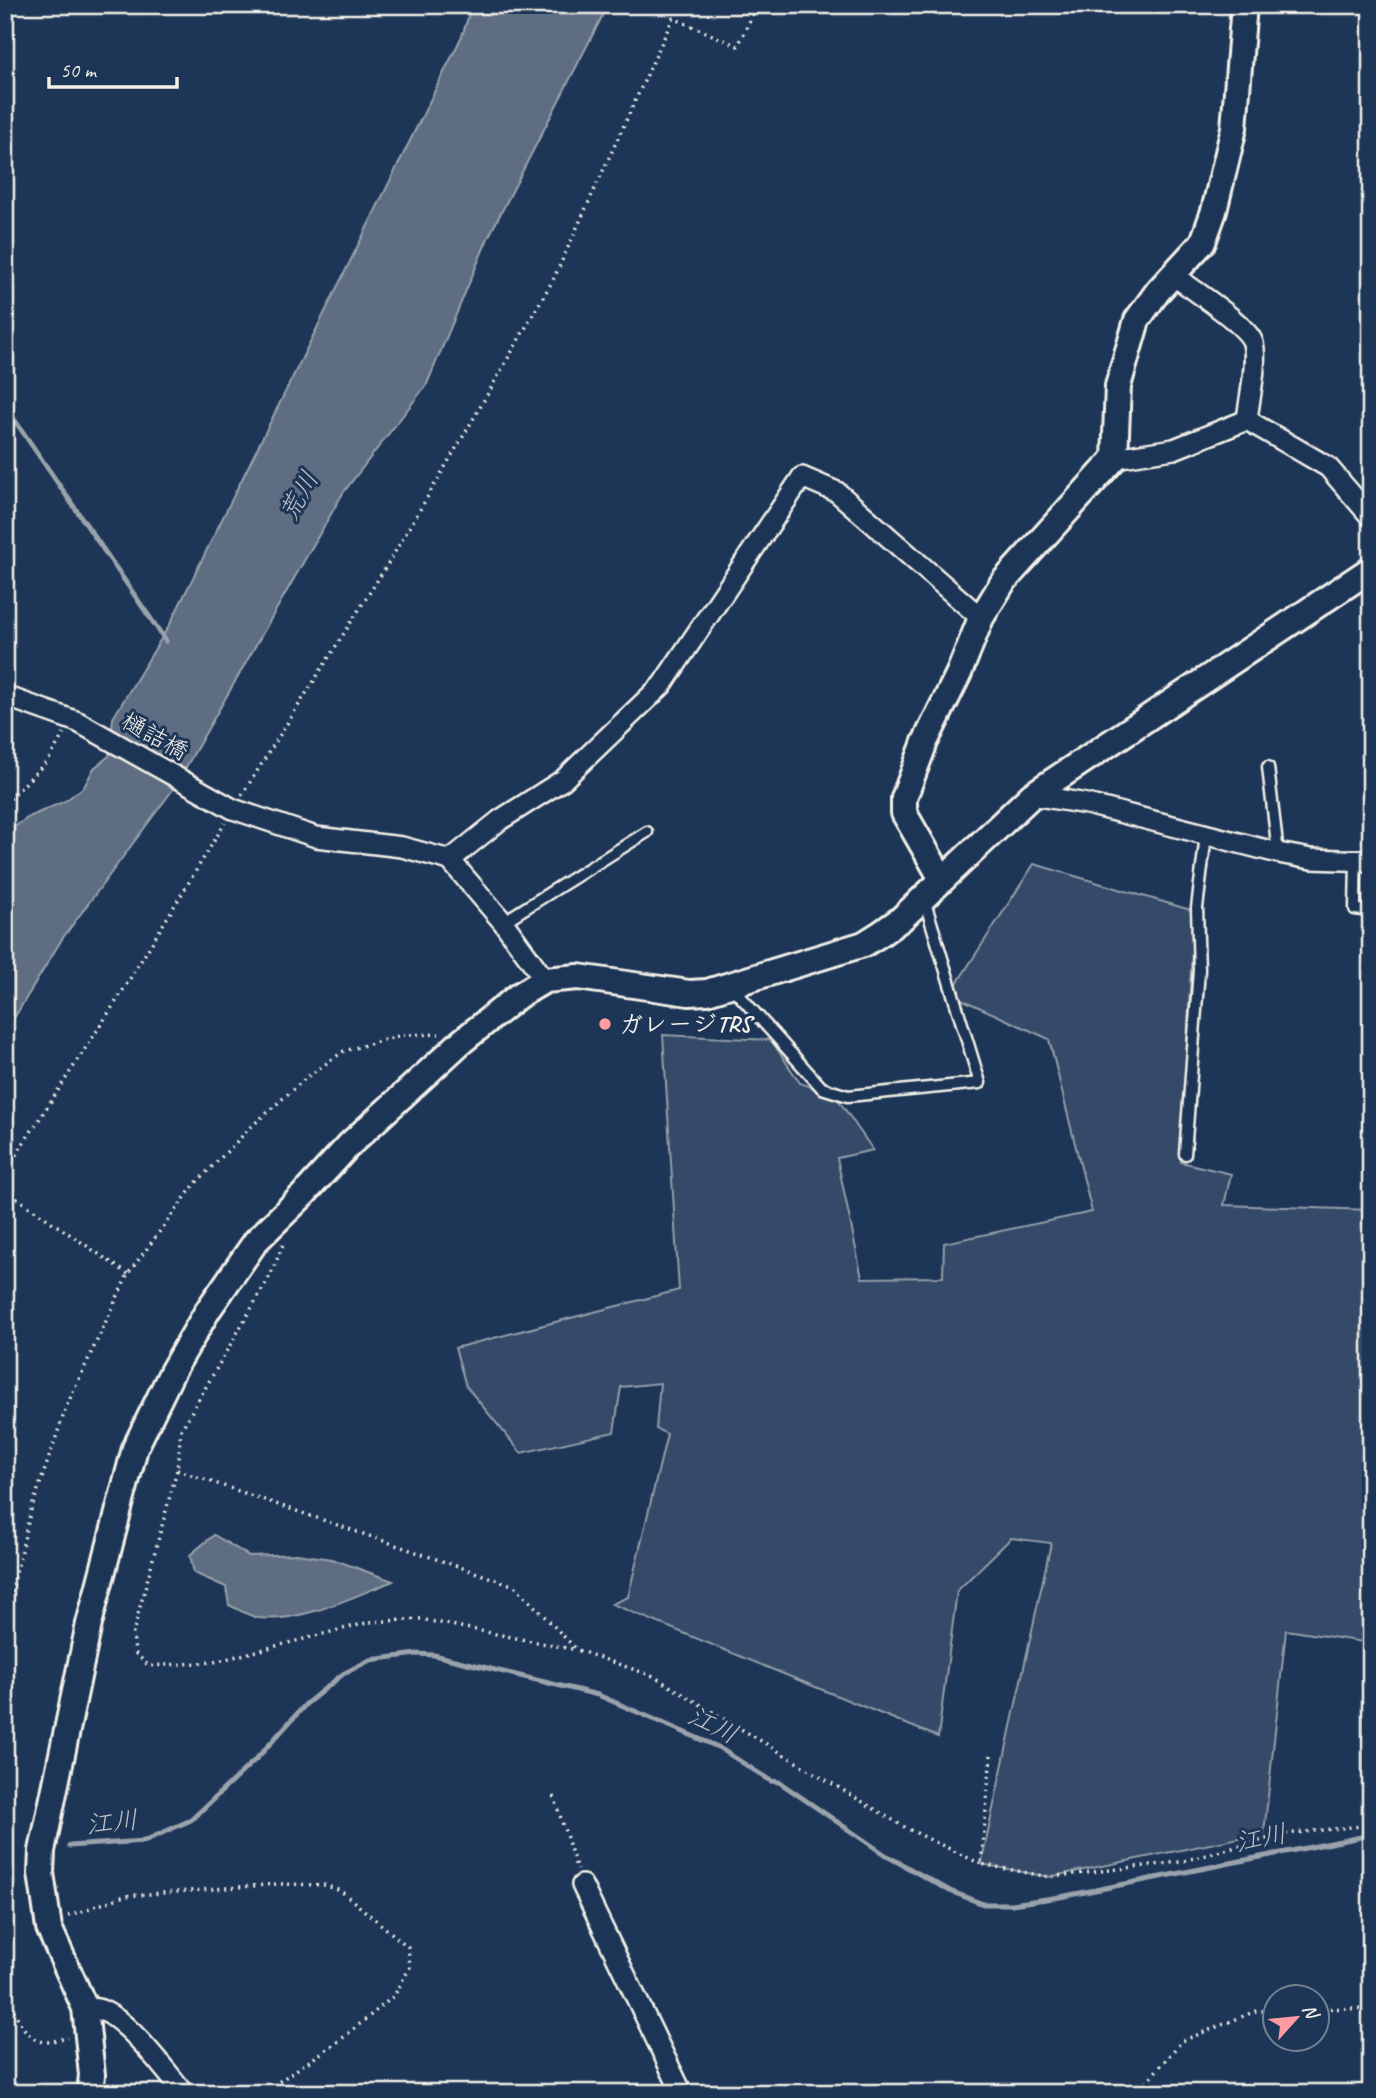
<svg xmlns="http://www.w3.org/2000/svg" width="1376" height="2098" viewBox="0 0 1376 2098" font-family="Caveat,'Klee One',sans-serif">
  <style>
    .green { fill: #354a67; stroke: #949ea8; stroke-width: 2 }
    .water { fill: #5e6d82; stroke: #9aa2ab; stroke-width: 2 }
    .lines { fill: none; stroke-linecap: round; stroke-linejoin: round }
    .stream { stroke: #9aa2ab; stroke-width: 5 }
    .service-casing { stroke: #f4f1e8; stroke-width: 15 }
    .minor-casing { stroke: #f4f1e8; stroke-width: 24 }
    .tertiary-casing { stroke: #f4f1e8; stroke-width: 30 }
    .path { stroke: #f4f1e8; stroke-width: 3.5; stroke-dasharray: 2 5; stroke-linecap: butt }
    .service { stroke: #1d3557; stroke-width: 10 }
    .minor { stroke: #1d3557; stroke-width: 19 }
    .tertiary { stroke: #1d3557; stroke-width: 24 }
    .poi-dot { fill: #ff9aa2; stroke: #1d3557; stroke-width: 2.5 }
    .labels { text-anchor: middle; dominant-baseline: central; stroke-width: 6; stroke-linejoin: round; paint-order: stroke }
    .street-label { font-size: 24px; fill: #f4f1e8; stroke: #1d3557 }
    .poi-label { font-size: 24px; font-weight: bold; fill: #f4f1e8; stroke: #1d3557; text-anchor: start }
    .water-label { font-size: 26px; font-style: italic; fill: #c0c3c4; stroke: #1d3557 }
  </style>
  <rect width="100%" height="100%" fill="#1d3557"/>
  <filter id="ink" filterUnits="userSpaceOnUse"><feTurbulence type="fractalNoise" baseFrequency=".0143" numOctaves="2"/><feDisplacementMap in="SourceGraphic" scale="14" xChannelSelector="R" yChannelSelector="G"/><feConvolveMatrix kernelMatrix="1 2 1 2 8 2 1 2 1" color-interpolation-filters="sRGB"/></filter>
  <g filter="url(#ink)">
    <polygon class="green" points="1034,864 1194,911 1181,1162 1231,1174 1224,1205 1371,1210 1371,1825 1364,1826 1364,1642 1286,1630 1264,1833 1049,1877 981,1864 1051,1543 1011,1538 957,1591 938,1737 612,1604 628,1597 667,1434 656,1429 660,1383 621,1387 614,1432 521,1453 466,1386 455,1348 679,1290 663,1035 771,1040 800,1083 835,1095 873,1150 837,1158 862,1278 943,1277 944,1243 1092,1212 1049,1039 950,994"/>
    <g class="water">
      <polygon points="472,5 608,5 488,238 427,384 343,493 174,788 62,939 5,1033 5,833 29,817 65,801 84,787 94,768 109,756 113,718 170,624 462,36"/>
      <path d="M214,1535l35,21 48,-2 35,5 61,22c-38,15 -92,42 -134,37 -10,-2 -21,-9 -30,-13l-3,-18 -32,-14 -4,-18z"/>
    </g>
    <g class="lines">
      <g class="stream">
        <polyline points="5,406 166,641"/>
        <polyline points="69,1846 144,1841 191,1820 258,1757 306,1704 343,1674 370,1660 417,1654 434,1655 598,1695 718,1747 771,1781 779,1782 887,1856 950,1891 983,1904 1012,1904 1060,1897 1371,1835"/>
      </g>
      <defs>
        <g id="service">
          <polyline points="1268,767 1278,853"/>
          <polyline points="1356,861 1355,909 1371,911"/>
          <polyline points="503,922 647,832"/>
          <polyline points="731,986 822,1088 848,1096 980,1083 924,899"/>
          <polyline points="1185,1154 1199,970 1197,908 1206,835"/>
        </g>
        <g id="minor">
          <path d="M1174,276c18,13 74,49 79,67 5,20 -4,57 -6,77"/>
          <polyline points="1247,420 1328,467 1371,517"/>
          <polyline points="1115,458 1174,449 1247,420"/>
          <polyline points="5,696 78,722 233,809 316,837 402,847 450,860 503,922 545,980"/>
          <polyline points="1032,795 1087,804 1278,853 1311,859 1371,861"/>
          <polyline points="450,860 500,820 563,780 662,685 802,477 837,492 981,618"/>
          <polyline points="582,1885 682,2093"/>
          <path d="M85,2008c5,0 11,0 16,2 27,10 64,60 83,83"/>
        </g>
        <g id="tertiary">
          <polyline points="942,879 904,813 904,798 925,742 959,673 981,618 1003,582 1115,458 1118,386 1137,320 1158,291 1203,242 1214,211 1234,128 1244,5"/>
          <polyline points="90,2093 92,2075 85,2008 49,1928 41,1873 42,1851 89,1624 135,1448 173,1370 208,1310 256,1241 304,1194 350,1144 461,1042 518,996 545,980 578,977 689,993 707,992 864,944 880,934 901,919 1032,795 1371,569"/>
        </g>
      </defs>
      <use href="#service" class="service-casing"/>
      <use href="#minor" class="minor-casing"/>
      <use href="#tertiary" class="tertiary-casing"/>
      <g class="path">
        <polyline points="242,795 389,562 471,423 554,278 673,18 738,46 757,5"/>
        <polyline points="5,804 49,759 64,733"/>
        <polyline points="283,1245 270,1276 181,1430 177,1470 133,1633 135,1653 149,1666 214,1662 370,1622 420,1619 577,1650"/>
        <path d="M128,1274l-110,-75c-11,-12 -13,-19 -8,-35l107,-164 108,-177"/>
        <polyline points="177,1470 515,1586 577,1650 653,1676 906,1828 981,1864"/>
        <polyline points="5,1620 31,1510 67,1405 128,1274 195,1184 252,1126 307,1077 344,1051 402,1035 439,1034"/>
        <polyline points="991,1755 981,1864 1049,1877 1180,1862 1285,1834 1371,1825"/>
        <polyline points="554,1796 577,1870"/>
        <polyline points="68,1916 124,1896 278,1884 324,1885 341,1891 408,1947 410,1967 394,1996 339,2041 262,2093"/>
        <path d="M5,1991c9,17 18,51 41,51 8,0 15,-4 22,-4"/>
        <polyline points="1316,2008 1371,2009"/>
        <polyline points="1137,2093 1182,2041 1256,2011 1274,2011"/>
      </g>
      <use href="#service" class="service"/>
      <use href="#minor" class="minor"/>
      <use href="#tertiary" class="tertiary"/>
    </g>
  </g>
  <circle class="poi-dot" cx="605" cy="1024" r="7"/>
  <g class="labels">
    <g class="street-label">
      <text transform="translate(155 736) rotate(29)">樋詰橋</text>
    </g>
    <g class="poi-label">
      <text x="619" y="1024">ガレージTRS</text>
    </g>
    <g class="water-label">
      <text transform="translate(299 496) rotate(-61)">荒川</text>
      <text transform="translate(713 1725) rotate(26)">江川</text>
      <text transform="translate(112 1822) rotate(-6)">江川</text>
      <text transform="translate(1261 1838) rotate(-11)">江川</text>
    </g>
  </g>
  <rect width="1376" height="2098" fill="none" stroke="#1d3557" stroke-width="28"/>
  <rect x="14" y="14" width="1348" height="2070" fill="none" stroke="#f4f1e8" stroke-width="2.5" filter="url(#ink)"/>
  <g transform="translate(1296 2018) rotate(63)"><circle r="33" fill="#1d3557" stroke="#738091" stroke-width="2"/>
  <path d="M0-5L12 26L0 18L-12 26Z" fill="#ff9aa2"/>
  <text y="-10" font-size="19" font-weight="bold" text-anchor="middle" fill="#f4f1e8">N</text>
  </g>
  <path d="M49 77v10h128v-10" fill="none" stroke="#f4f1e8" stroke-width="3.5"/>
  <text x="60" y="77" font-size="21" fill="#f4f1e8" stroke="#1d3557" stroke-width="5" paint-order="stroke">50 m</text>
</svg>
